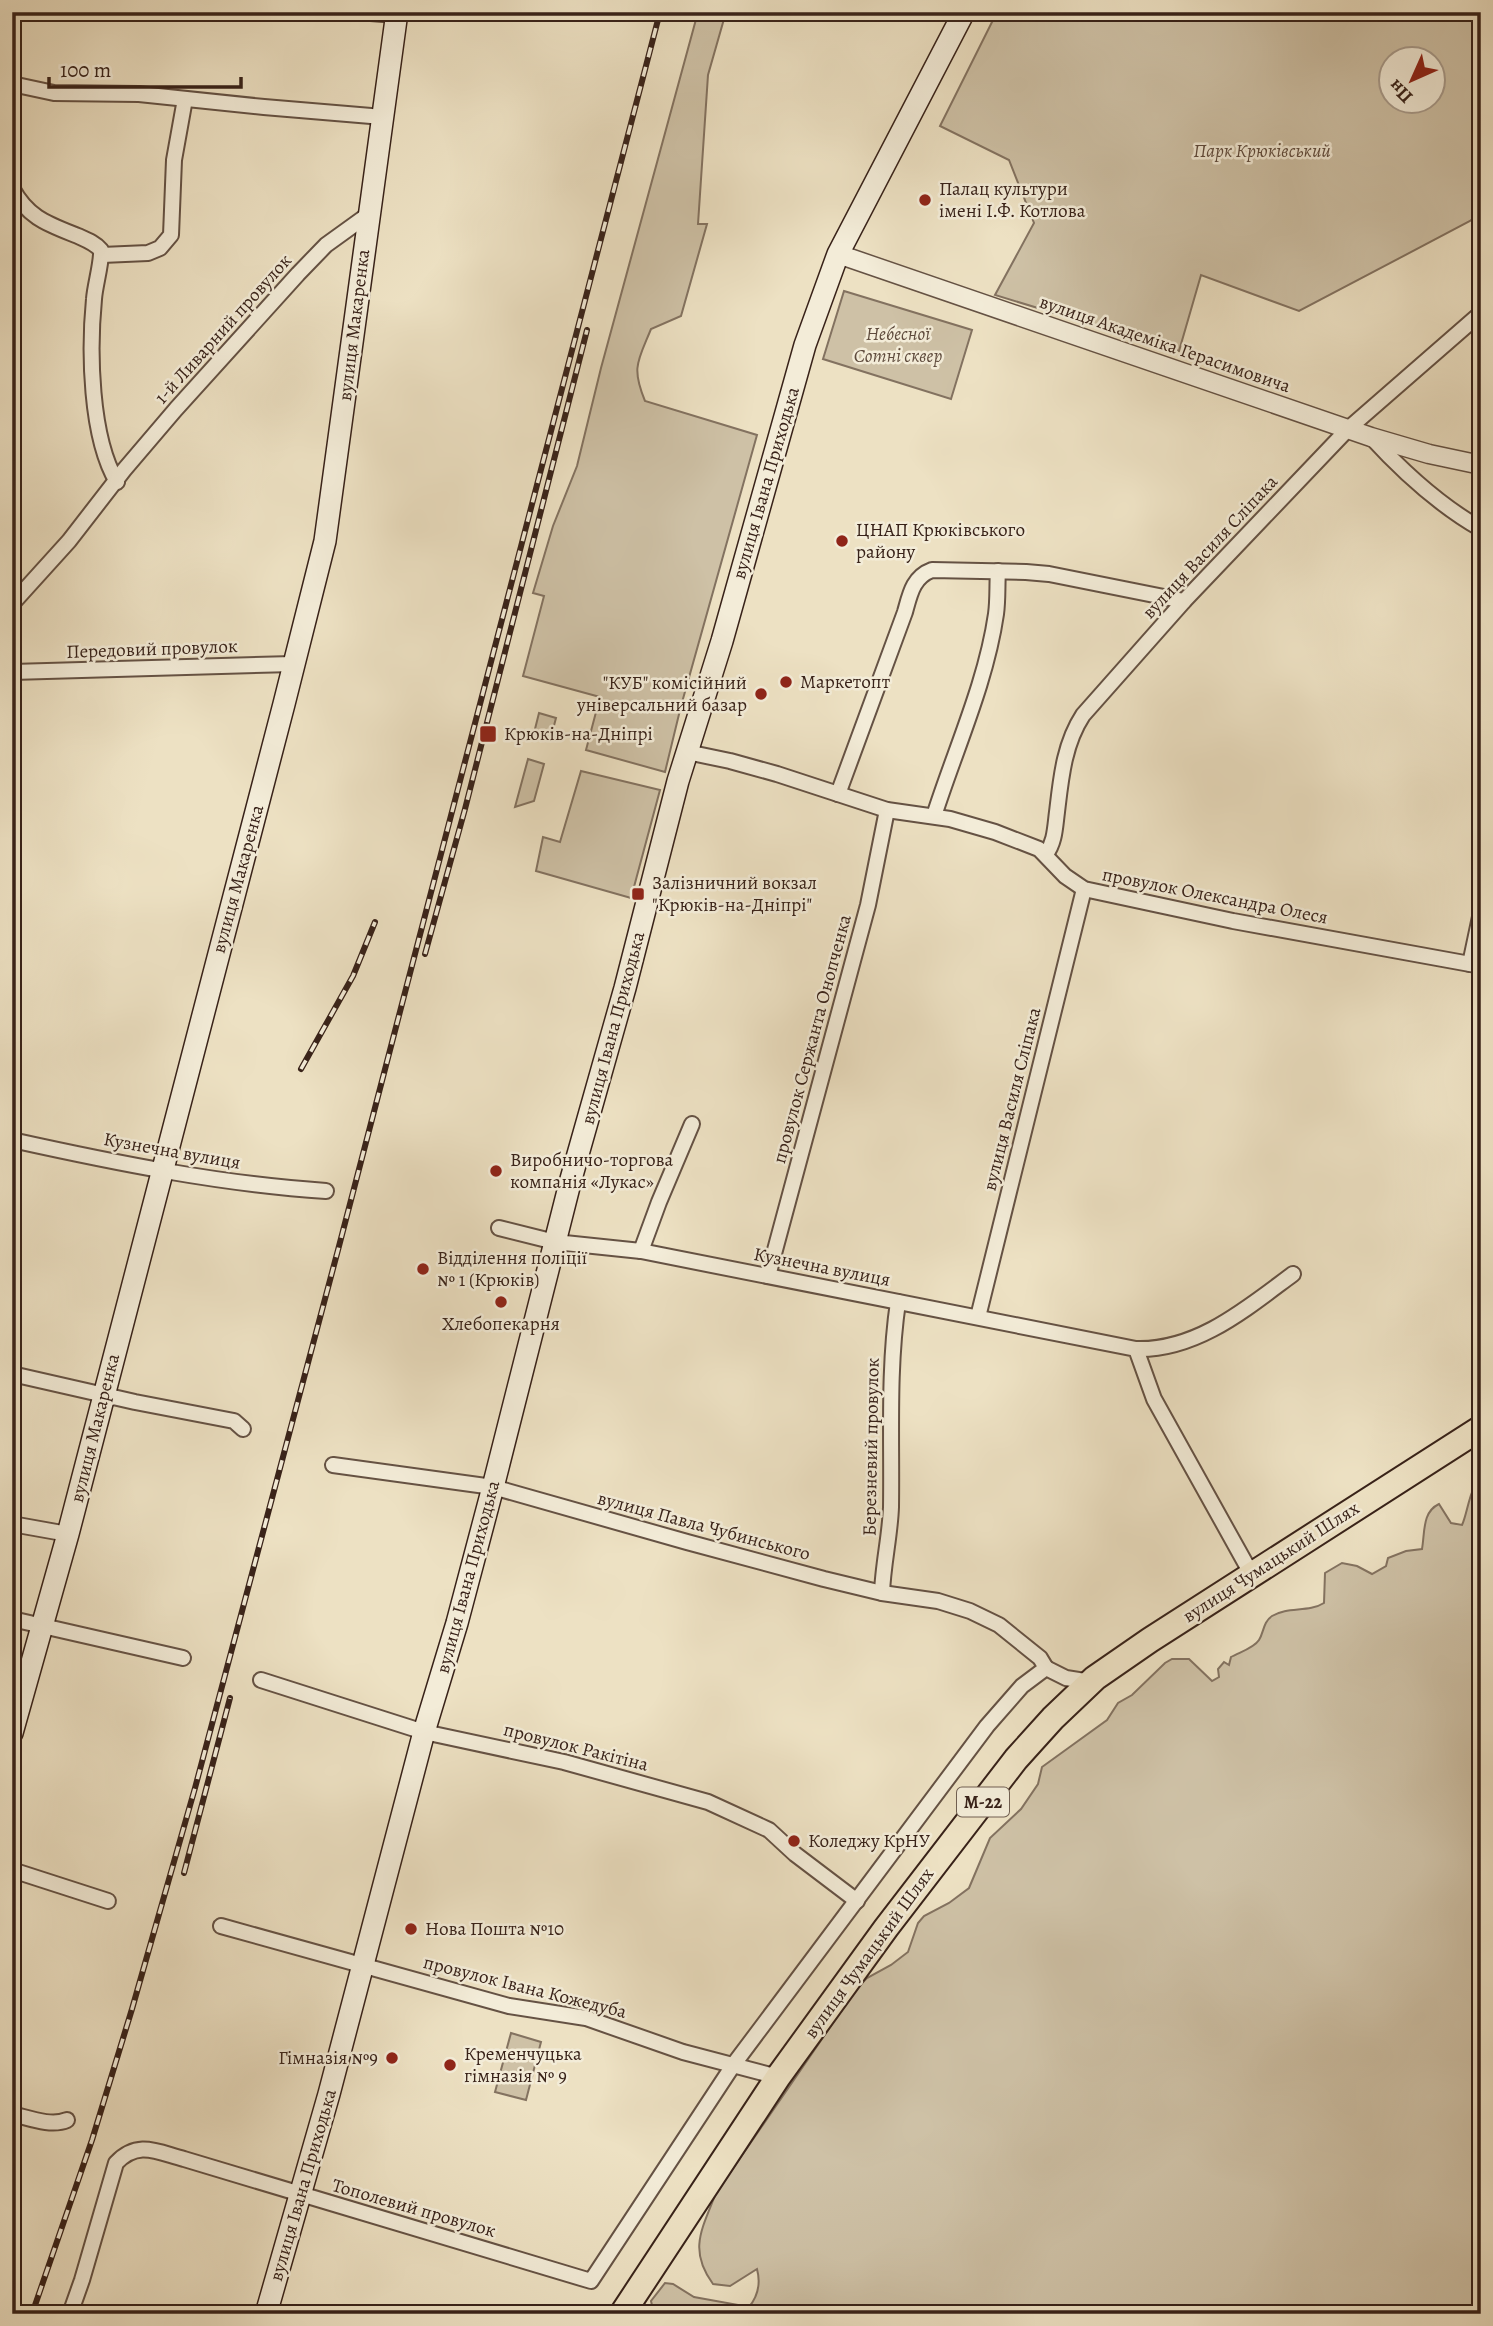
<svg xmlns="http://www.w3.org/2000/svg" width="1493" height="2326" viewBox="0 0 1493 2326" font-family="Alegreya,serif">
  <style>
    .green { fill: #cec1a6; stroke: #837260; stroke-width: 2; fill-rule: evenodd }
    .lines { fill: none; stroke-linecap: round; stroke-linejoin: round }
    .stream { stroke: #7f6e5c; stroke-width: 3.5 }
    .minor-casing { stroke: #655244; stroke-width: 18 }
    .tertiary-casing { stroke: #655244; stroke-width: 21 }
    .secondary-casing { stroke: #382219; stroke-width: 24 }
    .trunk-casing { stroke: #382219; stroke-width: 28 }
    .minor { stroke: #f3ecd8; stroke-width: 14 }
    .tertiary { stroke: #f3ecd8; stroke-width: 18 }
    .secondary { stroke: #f3ecd8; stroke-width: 21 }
    .trunk { stroke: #ede1c3; stroke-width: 24 }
    .rail-casing { stroke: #382219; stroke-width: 6 }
    .rail { stroke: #f3ecd8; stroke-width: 3.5; stroke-dasharray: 10; stroke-linecap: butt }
    .poi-dot { fill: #8f2418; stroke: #f3ecd8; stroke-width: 2.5 }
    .labels { text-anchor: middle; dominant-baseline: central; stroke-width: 5; stroke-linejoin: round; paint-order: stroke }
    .shield { fill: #f3ecd8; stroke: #705f52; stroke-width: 2 }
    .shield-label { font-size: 18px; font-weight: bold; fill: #382219 }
    .park-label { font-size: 19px; font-style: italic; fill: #5e4a3c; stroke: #f3ecd8 }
    .poi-label { font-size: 19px; fill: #382219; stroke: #f3ecd8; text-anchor: start }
    .street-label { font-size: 19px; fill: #382219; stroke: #f3ecd8 }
  </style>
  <rect width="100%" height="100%" fill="#ede1c3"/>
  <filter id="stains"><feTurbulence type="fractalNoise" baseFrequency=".00286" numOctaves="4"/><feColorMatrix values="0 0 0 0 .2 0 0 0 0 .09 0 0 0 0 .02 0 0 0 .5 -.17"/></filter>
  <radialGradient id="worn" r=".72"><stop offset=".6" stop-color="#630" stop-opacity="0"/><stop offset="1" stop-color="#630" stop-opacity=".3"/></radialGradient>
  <g class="green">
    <path d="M698,12h28l-18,63 -10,149h9l-26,92 -30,13c-13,32 -20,38 -6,72l112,34 -76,271 -16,66 -79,-22 14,-53 -77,-21 21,-80 -11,-3 20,-67 24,-60 24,-98z"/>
    <path d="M997,12h484v200l-11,9 -171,90 -98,-36 -22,76 -184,-56 39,-72 -25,-63 -69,-34zM1392,60h42v42h-42z"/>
    <polygon points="844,291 972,330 951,399 823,359"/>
    <polygon points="539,713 556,718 551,737 534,733"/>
    <polygon points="528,759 544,764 534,801 515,807"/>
    <polygon points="581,771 660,790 631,898 536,871 543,837 560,842"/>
    <path d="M1481,1479v835h-827l-3,-13 14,-18 8,1 21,13 55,10c9,-11 12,-23 8,-38l-27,17 -17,-2c-25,-34 -11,-55 3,-91l141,-205 10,-10 24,-13 17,-13 10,-29 6,-7 25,-13 20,-15 21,-50 31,-29 17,-25 4,-17 65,-47 11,-17 14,-8 33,-32 7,-4h17l23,22 7,-4 -1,-8 6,-7 5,3 2,-8c9,-5 23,-9 28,-17 5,-8 4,-18 13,-24 16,-10 36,-3 52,-13l1,-30 17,-10 15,3 15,8 14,-8 2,-8 18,-7 16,-2c3,-17 0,-37 17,-45l12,19 11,2c6,-13 7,-37 19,-46z"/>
    <polygon points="511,2033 541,2042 526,2100 495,2092"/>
  </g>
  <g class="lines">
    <polyline class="stream" points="1469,2314 1481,2298"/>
    <defs>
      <g id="minor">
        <polyline points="358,12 396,15"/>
        <polyline points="12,84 54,93 139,94 264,107 383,117"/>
        <path d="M12,188c16,30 36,36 66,48 9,4 17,7 23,14 1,12 -6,35 -7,49 -5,51 -4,138 23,183"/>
        <polyline points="102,255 148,253 160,248 171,235 174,160 185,99"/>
        <path d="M1371,437c32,35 68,68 110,92"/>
        <polyline points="12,604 69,541 124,470 176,409 298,274 326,245 369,214"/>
        <polyline points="12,672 293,664"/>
        <polyline points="687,752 730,761 777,774 887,810 950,819 995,832 1039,849 1065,876 1084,889 1233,921 1481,966"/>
        <path d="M838,794l67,-182c5,-18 8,-35 27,-42l94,2 23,2 135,27"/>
        <path d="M934,816c21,-66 52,-133 62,-202 2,-14 1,-29 2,-43"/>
        <path d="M1046,854c9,-12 9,-27 11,-42 4,-34 7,-68 26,-97l101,-114 164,-172 133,-116"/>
        <polyline points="1470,964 1481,912"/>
        <path d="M12,1140c104,23 208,44 314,51"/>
        <polyline points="499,1228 555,1242 641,1251 1136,1349 1154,1399 1252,1575"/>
        <polyline points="641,1251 659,1202 692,1124"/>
        <polyline points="768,1276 868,905 887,810"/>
        <polyline points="978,1317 1084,889"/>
        <path d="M1136,1349c61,2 111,-41 157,-75"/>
        <polyline points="12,1374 135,1402 234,1421 243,1429"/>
        <polyline points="333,1465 493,1487 687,1542 824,1579 882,1593 938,1601 970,1611 999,1625 1040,1658 1046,1668"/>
        <polyline points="12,1524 68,1534"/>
        <path d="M882,1593c1,-29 8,-57 9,-86 1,-69 -3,-137 7,-205"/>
        <polyline points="12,1619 183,1658"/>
        <polyline points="1046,1668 1066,1678 1091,1682"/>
        <polyline points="261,1680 424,1732 564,1762 708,1802 769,1830 795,1854 857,1901"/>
        <polyline points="12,1870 108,1901"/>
        <polyline points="221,1926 509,2006 586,2018 683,2052 778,2077"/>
        <path d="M12,2114c17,4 39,13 55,6"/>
        <path d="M70,2314l12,-34 34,-117c22,-23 41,-11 68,-4l407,122 143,-217 253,-338 35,-40 24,-18"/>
      </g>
      <polyline id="tertiary" points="838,254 1371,437 1429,454 1481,465"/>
      <g id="secondary">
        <polyline points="12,1733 68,1534 284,704 325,541 397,12"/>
        <polyline points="266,2314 329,2094 424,1732 457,1623 493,1487 571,1179 625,988 678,781 722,641 805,345 838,254 964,12"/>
      </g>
      <polyline id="trunk" points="622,2314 778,2077 886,1928 1016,1759 1053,1718 1095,1678 1150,1640 1481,1428"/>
    </defs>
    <use href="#minor" class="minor-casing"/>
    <use href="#tertiary" class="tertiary-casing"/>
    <use href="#secondary" class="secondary-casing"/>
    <use href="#trunk" class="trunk-casing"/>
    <use href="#minor" class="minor"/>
    <use href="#tertiary" class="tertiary"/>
    <use href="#secondary" class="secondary"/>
    <use href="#trunk" class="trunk"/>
    <defs>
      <g id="rail">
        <polyline points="425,954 465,809 587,330"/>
        <polyline points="301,1069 353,976 375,922"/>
        <polyline points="184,1873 230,1698"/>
        <polyline points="32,2314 92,2140 132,2009 195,1788 338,1250 660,12"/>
      </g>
    </defs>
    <use href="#rail" class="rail-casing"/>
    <use href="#rail" class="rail"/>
  </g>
  <g class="poi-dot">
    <circle cx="925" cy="200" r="7"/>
    <circle cx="842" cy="541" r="7"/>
    <circle cx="786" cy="682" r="7"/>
    <circle cx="761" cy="694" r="7"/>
    <rect x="479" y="725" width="18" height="18" rx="3.5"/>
    <rect x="631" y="887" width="14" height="14" rx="3.5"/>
    <circle cx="496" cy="1171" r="7"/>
    <circle cx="423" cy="1269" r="7"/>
    <circle cx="501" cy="1302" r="7"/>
    <circle cx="794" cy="1841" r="7"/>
    <circle cx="411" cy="1929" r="7"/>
    <circle cx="392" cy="2058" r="7"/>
    <circle cx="450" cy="2065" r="7"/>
  </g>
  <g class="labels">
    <rect class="shield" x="957" y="1787.5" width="52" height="29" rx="5"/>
    <g class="shield-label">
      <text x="983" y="1802">М-22</text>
    </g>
    <g class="park-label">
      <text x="1262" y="151">Парк Крюківський</text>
      <text x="898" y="334">Небесної<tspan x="898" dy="22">Сотні сквер</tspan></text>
    </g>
    <g class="poi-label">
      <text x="939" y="189">Палац культури<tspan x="939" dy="22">імені І.Ф. Котлова</tspan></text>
      <text x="856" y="530">ЦНАП Крюківського<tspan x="856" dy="22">району</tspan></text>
      <text x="800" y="682">Маркетопт</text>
      <text x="747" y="683" text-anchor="end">"КУБ" комісійний<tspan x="747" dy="22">універсальний базар</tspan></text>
      <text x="504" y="734">Крюків-на-Дніпрі</text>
      <text x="652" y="883">Залізничний вокзал<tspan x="652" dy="22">"Крюкiв-на-Днiпрi"</tspan></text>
      <text x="510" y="1160">Виробничо-торгова<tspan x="510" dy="22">компанія «Лукас»</tspan></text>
      <text x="437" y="1258">Відділення поліції<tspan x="437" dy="22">№ 1 (Крюків)</tspan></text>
      <text x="501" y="1324" text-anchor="middle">Хлебопекарня</text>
      <text x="808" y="1841">Коледжу КрНУ</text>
      <text x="425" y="1929">Нова Пошта №10</text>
      <text x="464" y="2054">Кременчуцька<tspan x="464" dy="22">гімназія № 9</tspan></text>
      <text x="378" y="2058" text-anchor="end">Гімназія №9</text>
    </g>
    <g class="street-label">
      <text transform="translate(354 325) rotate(-83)">вулиця Макаренка</text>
      <text transform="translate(223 329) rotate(-48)">1-й Ливарний провулок</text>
      <text transform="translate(1165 344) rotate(19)">вулиця Академіка Герасимовича</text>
      <text transform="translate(766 483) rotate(-74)">вулиця Івана Приходька</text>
      <text transform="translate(1210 547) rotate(-47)">вулиця Василя Сліпака</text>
      <text transform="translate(152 649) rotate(-2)">Передовий провулок</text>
      <text transform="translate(238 879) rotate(-75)">вулиця Макаренка</text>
      <text transform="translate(1215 896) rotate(11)">провулок Олександра Олеся</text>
      <text transform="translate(613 1028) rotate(-75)">вулиця Івана Приходька</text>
      <text transform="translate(812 1039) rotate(-75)">провулок Сержанта Онопченка</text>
      <text transform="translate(1012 1099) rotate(-76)">вулиця Василя Сліпака</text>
      <text transform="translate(172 1151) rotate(10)">Кузнечна вулиця</text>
      <text transform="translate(822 1267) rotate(11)">Кузнечна вулиця</text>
      <text transform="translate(95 1428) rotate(-76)">вулиця Макаренка</text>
      <text transform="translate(871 1447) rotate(-89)">Березневий провулок</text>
      <text transform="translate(704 1526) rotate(15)">вулиця Павла Чубинського</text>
      <text transform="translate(1271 1562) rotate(-33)">вулиця Чумацький Шлях</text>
      <text transform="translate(468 1577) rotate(-75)">вулиця Івана Приходька</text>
      <text transform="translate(576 1747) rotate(14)">провулок Ракітіна</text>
      <text transform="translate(869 1953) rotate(-54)">вулиця Чумацький Шлях</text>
      <text transform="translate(525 1987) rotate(14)">провулок Івана Кожедуба</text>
      <text transform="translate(303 2185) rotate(-74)">вулиця Івана Приходька</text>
      <text transform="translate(414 2208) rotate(16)">Тополевий провулок</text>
    </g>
  </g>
  <rect width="1493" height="2326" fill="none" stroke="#ede1c3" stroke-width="42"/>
  <rect x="14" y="14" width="1465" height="2298" fill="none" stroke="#382219" stroke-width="3.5"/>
  <rect x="21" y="21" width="1451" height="2284" fill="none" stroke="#382219" stroke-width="2"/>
  <g transform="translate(1412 80) rotate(225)"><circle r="33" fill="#f3ecd8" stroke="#a89b8c" stroke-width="2"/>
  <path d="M0-5L12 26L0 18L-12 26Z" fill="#8f2418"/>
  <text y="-10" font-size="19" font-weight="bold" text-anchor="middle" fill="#382219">Пн</text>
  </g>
  <path d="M49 77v10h192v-10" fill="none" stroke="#382219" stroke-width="3.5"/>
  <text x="60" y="77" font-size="21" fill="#382219" stroke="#f3ecd8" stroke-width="5" paint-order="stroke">100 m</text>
  <rect width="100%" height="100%" filter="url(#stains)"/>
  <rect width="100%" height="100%" fill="url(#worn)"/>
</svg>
